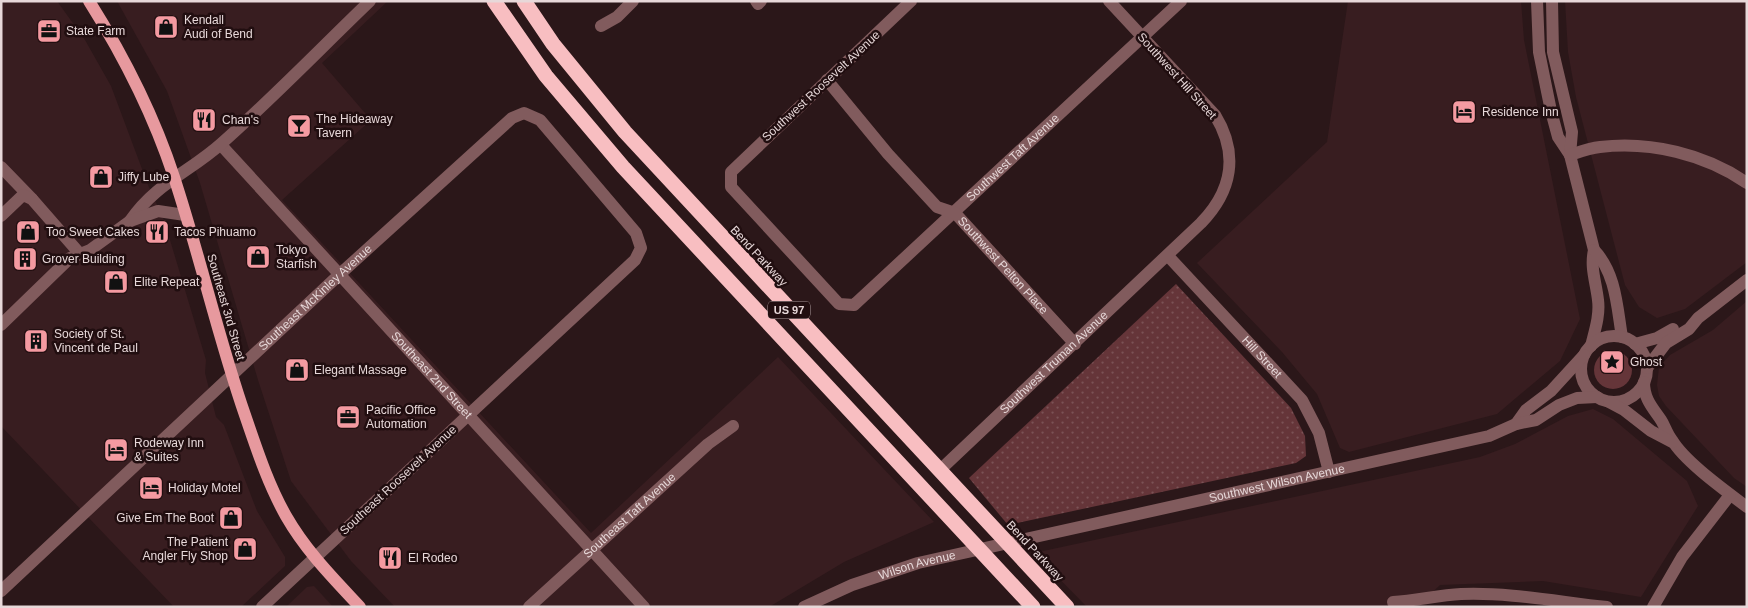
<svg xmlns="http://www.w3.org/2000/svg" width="1748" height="608" viewBox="0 0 1748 608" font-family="Helvetica,sans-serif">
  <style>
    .built { fill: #381d20 }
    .grass { fill: url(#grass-dots) }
    .garden { fill: #653539 }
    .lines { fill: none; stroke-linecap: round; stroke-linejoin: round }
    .minor { stroke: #815b5d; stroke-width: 12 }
    .major { stroke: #e7999e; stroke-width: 12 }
    .highway { stroke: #f8bec1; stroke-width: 15 }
    .labels { text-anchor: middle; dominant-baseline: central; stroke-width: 5; stroke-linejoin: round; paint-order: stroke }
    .shield { fill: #210e10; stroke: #ac9b9d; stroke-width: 1 }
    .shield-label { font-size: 11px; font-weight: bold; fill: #e7d8d9 }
    .poi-label { font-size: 12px; fill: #e7d8d9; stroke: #210e10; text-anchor: start }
    .street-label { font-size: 12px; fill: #e7d8d9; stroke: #210e10 }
  </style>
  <defs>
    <pattern id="grass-dots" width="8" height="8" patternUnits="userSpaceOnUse" patternTransform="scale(1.25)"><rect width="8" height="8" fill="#653539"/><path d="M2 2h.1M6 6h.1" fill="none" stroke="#7b5255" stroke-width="1.8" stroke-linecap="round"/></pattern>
  </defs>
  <rect width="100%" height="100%" fill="#2b1719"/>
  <g class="built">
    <polygon points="1,1 57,1 85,40 111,86 148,185 164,220 206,360 205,373 216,417 224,425 257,511 285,557 285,566 241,607 174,607 1,426"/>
    <polygon points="117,1 388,1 322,63 371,120 282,200 591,533 778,357 934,522 844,562 769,607 395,607 351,561 291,481 258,380 200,183 167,91"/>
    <polygon points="1348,1 1521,1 1524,40 1580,319 1560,361 1497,414 1349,452 1340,448 1317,394 1282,352 1197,263 1327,142"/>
    <polygon points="1565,1 1747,1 1747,262 1685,309 1657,318 1639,307 1625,285 1576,97 1568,52"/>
    <polygon points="1747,301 1747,487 1734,478 1666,406 1659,396 1657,385 1659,367 1670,355 1713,330"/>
    <polygon points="1593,409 1613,419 1687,481 1698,506 1641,597 1543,581 1440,585 1417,607 1087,607 1034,553 1480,457 1515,444 1568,416"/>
    <polygon points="314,586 333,607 286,607 307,587"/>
  </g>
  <polygon class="grass" points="1176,284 1291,408 1305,436 1306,456 1296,463 1008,525 969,478"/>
  <circle class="garden" cx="1613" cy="370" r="19"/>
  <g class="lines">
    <g class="minor">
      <polyline points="756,1 758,4 761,1"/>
      <path id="s1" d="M911,1l-180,171v15l108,117 15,1 327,-304"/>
      <path d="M1537,1l2,51 12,59 7,26 12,18 24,95c-4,18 2,32 4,50 2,15 -3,30 -7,46"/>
      <polyline points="1552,1 1553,52 1572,132 1570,155"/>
      <polyline points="601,26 617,17 633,1"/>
      <path id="s2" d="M827,80l61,74 49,53 18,6 120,131"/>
      <path id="s3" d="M221,145l423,462"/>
      <path d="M1570,155c9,-3 20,-7 30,-8 50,-6 105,7 147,36"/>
      <polyline points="1,167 32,199"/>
      <polyline points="1,216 23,195 32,199 80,254"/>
      <path d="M130,221c26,-38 60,-49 92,-78 51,-45 99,-95 148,-142"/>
      <path d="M1594,250c22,23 23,57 28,87"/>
      <path id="s4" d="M1168,256l134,144 17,33 10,39"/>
      <polyline points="1,325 70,258 90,250 130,221 158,211 185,215"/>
      <circle cx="1614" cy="369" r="33"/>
      <polyline points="1635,344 1657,338 1673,329"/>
      <polyline points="1647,368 1666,343 1689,329 1698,318 1747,280"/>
      <path d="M1644,382c0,17 8,25 17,38 4,6 6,14 11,20 13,22 54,51 75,67"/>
      <polyline points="1609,402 1624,410 1651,431 1672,442"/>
      <polyline points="1516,424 1526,410 1551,391 1584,355"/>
      <path id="s5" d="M939,471l262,-248c31,-32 38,-69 14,-108l-106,-114"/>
      <path id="s6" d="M1,591l339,-317 172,-156 12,-5 16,7 96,113 5,15 -6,12 -373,347"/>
      <path d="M1393,602c23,-1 45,-7 68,-8 48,-2 98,8 146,13"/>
      <path id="s7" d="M529,607l179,-163 25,-18"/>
      <path id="s8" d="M804,607l48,-22 66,-22 571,-127 27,-12 20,-4 23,-15 18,-7 20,-1"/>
      <polyline points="1653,607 1682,557 1730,495"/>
    </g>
    <path class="major" d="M89,1c36,57 64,112 85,176 26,79 44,160 71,238 12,35 23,69 41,101 20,35 47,62 74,91"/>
    <g class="highway">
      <polyline points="494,1 546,76 623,167 1033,607"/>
      <polyline points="524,1 553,44 625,132 1067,607"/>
    </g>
  </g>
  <defs>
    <symbol id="shop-square" viewBox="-11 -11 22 22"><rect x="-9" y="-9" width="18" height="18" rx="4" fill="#f49aa1" stroke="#210e10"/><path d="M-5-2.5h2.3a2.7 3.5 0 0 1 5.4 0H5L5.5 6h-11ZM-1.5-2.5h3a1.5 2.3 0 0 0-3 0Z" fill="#111"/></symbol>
    <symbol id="office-square" viewBox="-11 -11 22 22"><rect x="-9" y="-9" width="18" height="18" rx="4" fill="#f49aa1" stroke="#210e10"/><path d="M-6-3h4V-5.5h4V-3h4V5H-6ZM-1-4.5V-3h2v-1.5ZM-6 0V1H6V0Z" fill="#111"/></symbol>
    <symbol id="hotel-square" viewBox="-11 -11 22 22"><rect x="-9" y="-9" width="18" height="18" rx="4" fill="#f49aa1" stroke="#210e10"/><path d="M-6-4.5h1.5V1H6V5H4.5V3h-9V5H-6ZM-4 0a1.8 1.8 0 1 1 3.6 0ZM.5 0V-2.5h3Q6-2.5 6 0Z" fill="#111"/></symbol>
    <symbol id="restaurant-square" viewBox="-11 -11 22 22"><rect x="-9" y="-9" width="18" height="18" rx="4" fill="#f49aa1" stroke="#210e10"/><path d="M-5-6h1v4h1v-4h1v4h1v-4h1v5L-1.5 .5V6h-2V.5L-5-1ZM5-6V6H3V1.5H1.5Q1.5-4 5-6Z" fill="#111"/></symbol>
    <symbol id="bar-square" viewBox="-11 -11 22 22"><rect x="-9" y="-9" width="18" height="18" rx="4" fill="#f49aa1" stroke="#210e10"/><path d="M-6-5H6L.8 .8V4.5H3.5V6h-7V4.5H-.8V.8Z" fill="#111"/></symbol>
    <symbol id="building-square" viewBox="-11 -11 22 22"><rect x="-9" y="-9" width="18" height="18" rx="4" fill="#f49aa1" stroke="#210e10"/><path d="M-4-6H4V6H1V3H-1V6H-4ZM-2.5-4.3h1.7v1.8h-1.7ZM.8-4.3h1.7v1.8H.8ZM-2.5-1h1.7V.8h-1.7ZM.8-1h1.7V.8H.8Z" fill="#111"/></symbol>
    <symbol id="sight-square" viewBox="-11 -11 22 22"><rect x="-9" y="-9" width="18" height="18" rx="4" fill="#f49aa1" stroke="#210e10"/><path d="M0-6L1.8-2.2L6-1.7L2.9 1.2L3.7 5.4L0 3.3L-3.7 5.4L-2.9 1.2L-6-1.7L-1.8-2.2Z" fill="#111"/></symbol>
  </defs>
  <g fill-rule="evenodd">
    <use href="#shop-square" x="152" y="13" width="28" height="28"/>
    <use href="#office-square" x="35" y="17" width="28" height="28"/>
    <use href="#hotel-square" x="1450" y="98" width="28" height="28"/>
    <use href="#restaurant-square" x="190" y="106" width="28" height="28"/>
    <use href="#bar-square" x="285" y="112" width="28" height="28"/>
    <use href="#shop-square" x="87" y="163" width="28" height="28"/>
    <use href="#shop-square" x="14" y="218" width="28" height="28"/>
    <use href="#restaurant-square" x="143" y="218" width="28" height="28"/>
    <use href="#shop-square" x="244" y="243" width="28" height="28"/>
    <use href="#building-square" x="11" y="245" width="28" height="28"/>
    <use href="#shop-square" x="102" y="268" width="28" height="28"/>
    <use href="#building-square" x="22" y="327" width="28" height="28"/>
    <use href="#sight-square" x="1598" y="348" width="28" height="28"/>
    <use href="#shop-square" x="283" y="356" width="28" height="28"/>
    <use href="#office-square" x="334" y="403" width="28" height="28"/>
    <use href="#hotel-square" x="102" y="436" width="28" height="28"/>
    <use href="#hotel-square" x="137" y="474" width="28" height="28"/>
    <use href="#shop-square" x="217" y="504" width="28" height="28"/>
    <use href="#shop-square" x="231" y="535" width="28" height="28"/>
    <use href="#restaurant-square" x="376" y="544" width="28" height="28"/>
  </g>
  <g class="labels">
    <rect class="shield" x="768" y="301.5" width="42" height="17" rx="4"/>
    <g class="shield-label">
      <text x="789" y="310">US 97</text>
    </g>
    <g class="poi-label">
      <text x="184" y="20">Kendall<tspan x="184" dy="14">Audi of Bend</tspan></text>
      <text x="66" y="31">State Farm</text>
      <text x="1482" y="112">Residence Inn</text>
      <text x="316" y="119">The Hideaway<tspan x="316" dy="14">Tavern</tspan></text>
      <text x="222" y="120">Chan's</text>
      <text x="118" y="177">Jiffy Lube</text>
      <text x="46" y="232">Too Sweet Cakes</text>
      <text x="174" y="232">Tacos Pihuamo</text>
      <text x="276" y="250">Tokyo<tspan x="276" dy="14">Starfish</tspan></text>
      <text x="42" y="259">Grover Building</text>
      <text x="134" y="282">Elite Repeat</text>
      <text x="54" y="334">Society of St.<tspan x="54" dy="14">Vincent de Paul</tspan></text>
      <text x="1630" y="362">Ghost</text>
      <text x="314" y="370">Elegant Massage</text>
      <text x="366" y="410">Pacific Office<tspan x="366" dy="14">Automation</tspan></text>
      <text x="134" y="443">Rodeway Inn<tspan x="134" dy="14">&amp; Suites</tspan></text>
      <text x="168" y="488">Holiday Motel</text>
      <text x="214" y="518" text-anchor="end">Give Em The Boot</text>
      <text x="228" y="542" text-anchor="end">The Patient<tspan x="228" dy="14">Angler Fly Shop</tspan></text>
      <text x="408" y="558">El Rodeo</text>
    </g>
    <g class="street-label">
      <text transform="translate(1177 76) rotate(48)">Southwest Hill Street</text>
      <text transform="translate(821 86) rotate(-43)">Southwest Roosevelt Avenue</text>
      <text stroke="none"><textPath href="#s1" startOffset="654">Southwest Taft Avenue</textPath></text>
      <text transform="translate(759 256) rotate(47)">Bend Parkway</text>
      <text stroke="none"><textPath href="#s2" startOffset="258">Southwest Pelton Place</textPath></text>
      <text stroke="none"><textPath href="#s6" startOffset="430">Southeast McKinley Avenue</textPath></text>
      <text transform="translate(226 307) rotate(74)">Southeast 3rd Street</text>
      <text stroke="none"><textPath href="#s4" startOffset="138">Hill Street</textPath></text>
      <text stroke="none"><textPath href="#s5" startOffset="158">Southwest Truman Avenue</textPath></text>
      <text stroke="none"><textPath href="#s3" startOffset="312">Southeast 2nd Street</textPath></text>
      <text transform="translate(398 480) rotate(-43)">Southeast Roosevelt Avenue</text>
      <text stroke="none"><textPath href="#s8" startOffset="490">Southwest Wilson Avenue</textPath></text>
      <text stroke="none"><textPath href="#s7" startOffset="136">Southeast Taft Avenue</textPath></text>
      <text transform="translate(1035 551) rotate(47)">Bend Parkway</text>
      <text stroke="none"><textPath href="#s8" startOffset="121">Wilson Avenue</textPath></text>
    </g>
  </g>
  <rect width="1748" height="608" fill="none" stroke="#e7d8d9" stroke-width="5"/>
</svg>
